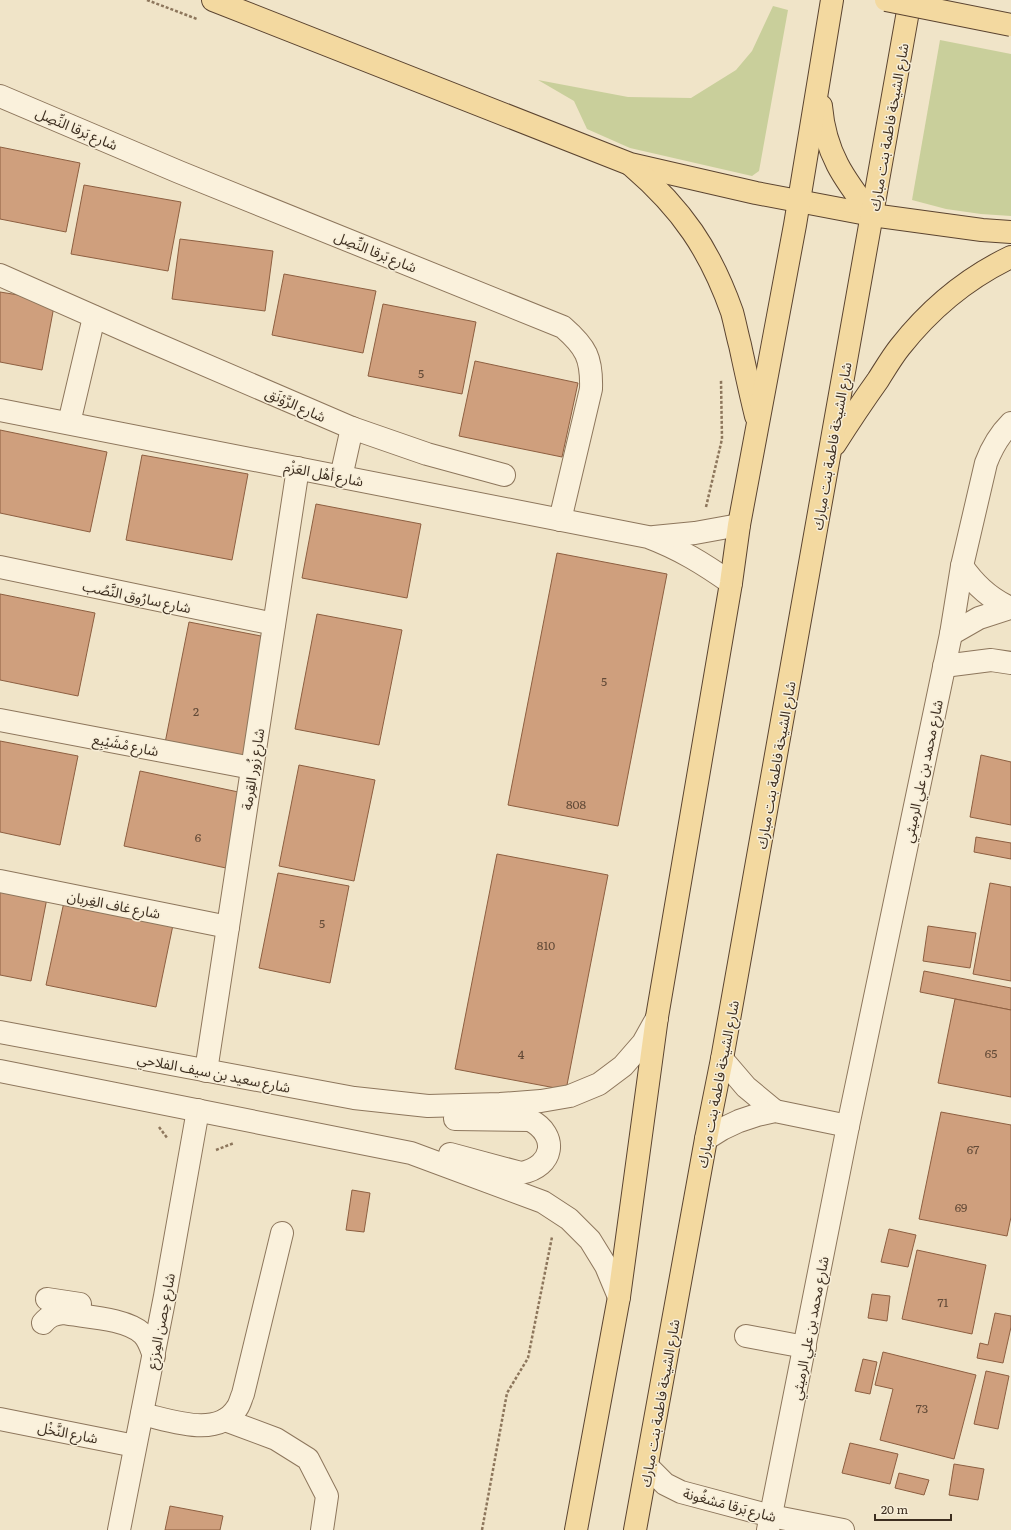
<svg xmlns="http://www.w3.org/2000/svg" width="1011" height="1530" viewBox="0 0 1011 1530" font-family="Literata,'Noto Sans Arabic',serif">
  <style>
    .green { fill: #c9cf9b }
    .building { fill: #cf9f7d; stroke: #8d5f41 }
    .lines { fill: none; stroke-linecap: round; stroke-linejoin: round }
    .minor-casing { stroke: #8d765c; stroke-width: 24 }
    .major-casing { stroke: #5b4430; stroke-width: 24 }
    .path { stroke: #8d765c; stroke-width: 2.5; stroke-dasharray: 3 2; stroke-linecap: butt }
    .minor { stroke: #faf1dc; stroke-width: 22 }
    .major { stroke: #f3d9a0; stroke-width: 22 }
    .major-bridge-casing { stroke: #5b4430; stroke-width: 24; stroke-linecap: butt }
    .major-bridge { stroke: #f3d9a0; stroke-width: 22 }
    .labels { text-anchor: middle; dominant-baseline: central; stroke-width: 3; stroke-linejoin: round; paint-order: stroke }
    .number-label { font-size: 12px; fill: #624a37 }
    .street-label { font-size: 14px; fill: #3d2e20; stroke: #f7eed8 }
  </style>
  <rect width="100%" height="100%" fill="#f0e4c8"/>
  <g class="green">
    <polygon points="773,6 788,10 759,171 752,176 630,148 587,129 574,101 538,80 628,97 691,98 736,70 752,51"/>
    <polygon points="940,40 1011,54 1011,216 981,214 946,209 912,200"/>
  </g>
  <g class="building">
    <polygon points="0,147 80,163 66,232 0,219"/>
    <polygon points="84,185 181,202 168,271 71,254"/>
    <polygon points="180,239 273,251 265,311 172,299"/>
    <polygon points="284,274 376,291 363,353 272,335"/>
    <polygon points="0,292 55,301 42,370 0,362"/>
    <polygon points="383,304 476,322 462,394 368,376"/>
    <polygon points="475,361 578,383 562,457 459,436"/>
    <polygon points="0,430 107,452 90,532 0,513"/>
    <polygon points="142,455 248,474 232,560 126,540"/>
    <polygon points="316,504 421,524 407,598 302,578"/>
    <polygon points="557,553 667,574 618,826 508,805"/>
    <polygon points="0,594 95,613 78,696 0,680"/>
    <polygon points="317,614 402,630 379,745 295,729"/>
    <polygon points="189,622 266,637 243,758 165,743"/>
    <polygon points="0,741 78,756 60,845 0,832"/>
    <polygon points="981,755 1011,762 1011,825 970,817"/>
    <polygon points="299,765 375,780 354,881 279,866"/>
    <polygon points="140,771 243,793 226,868 124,846"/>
    <polygon points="976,837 1011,843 1011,859 974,852"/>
    <polygon points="497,854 608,875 566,1090 455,1069"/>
    <polygon points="278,873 349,886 330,983 259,968"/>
    <polygon points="990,883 1011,887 1011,981 973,974"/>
    <polygon points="0,890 47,898 31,981 0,975"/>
    <polygon points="64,902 173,925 156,1007 46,985"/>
    <polygon points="928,926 976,933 970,968 923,961"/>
    <polygon points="924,971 1011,988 1011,1010 920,992"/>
    <polygon points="955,999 1011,1010 1011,1097 938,1083"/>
    <polygon points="941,1112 1011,1125 1011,1217 1007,1236 919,1219"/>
    <polygon points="352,1190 370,1193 364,1232 346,1230"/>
    <polygon points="889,1229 916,1235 908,1267 881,1262"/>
    <polygon points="917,1250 986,1265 972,1334 902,1319"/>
    <polygon points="872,1294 890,1296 887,1321 868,1318"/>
    <polygon points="995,1313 1011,1316 1011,1327 1003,1363 977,1358 980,1343 988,1345"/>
    <polygon points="883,1352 976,1375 954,1459 880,1440 893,1389 875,1385"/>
    <polygon points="863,1359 877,1362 870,1394 855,1391"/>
    <polygon points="986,1371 1009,1376 998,1429 974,1424"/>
    <polygon points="850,1443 898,1454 890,1484 842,1473"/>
    <polygon points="954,1464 984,1469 978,1500 949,1495"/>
    <polygon points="899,1473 929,1480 924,1495 895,1488"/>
    <polygon points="170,1506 223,1516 220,1530 165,1530"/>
  </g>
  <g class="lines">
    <defs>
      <g id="minor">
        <path d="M0,96l179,76 384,155c23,20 29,31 28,62l-31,131"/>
        <polyline points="0,275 145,339 352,428 427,454 504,475"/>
        <path d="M0,410l648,127c32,12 56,27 83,46"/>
        <polyline points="69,423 94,317"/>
        <polyline points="341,477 352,428"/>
        <polyline points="654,537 695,533 739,525"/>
        <path d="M962,566c13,19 28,33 49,42"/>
        <polyline points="0,567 274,624"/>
        <polyline points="951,634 979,618 1010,608"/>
        <polyline points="944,666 991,660 1011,663"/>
        <polyline points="0,720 252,768"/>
        <polyline points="0,881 228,927"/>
        <polyline points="0,1032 354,1098 428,1106 500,1104 541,1101 570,1096 599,1084 623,1066 643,1043 657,1018"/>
        <polyline points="722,1059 746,1087 775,1111"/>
        <polyline points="0,1071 411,1153 543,1202 569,1219 590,1240 606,1266 619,1297"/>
        <polyline points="206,1071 298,468"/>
        <polyline points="706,1139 722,1129 739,1121 757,1115 775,1111 848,1126"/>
        <path d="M450,1154l71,19c33,-6 38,-38 9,-53l-75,-1"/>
        <polyline points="47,1299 80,1304"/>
        <path d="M43,1323c6,-7 11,-9 20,-10 22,4 63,5 80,21 6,6 8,14 11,22"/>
        <polyline points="746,1336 805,1347"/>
        <path d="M142,1414c28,6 76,25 95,-6 3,-4 4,-10 6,-14l39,-161"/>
        <polyline points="0,1419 135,1446"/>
        <polyline points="225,1420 276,1439 308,1459 327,1496 322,1530"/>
        <polyline points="648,1467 665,1484 681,1492 771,1516 843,1530"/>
        <polyline points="119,1530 165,1296 198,1110"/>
        <path d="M768,1530l80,-404 103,-492 11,-68 24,-103c6,-16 13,-28 25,-40"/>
      </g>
      <g id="major">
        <polyline points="213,0 630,164 756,193 872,215 982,230 1011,232"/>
        <path d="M821,106c4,47 23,73 51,109"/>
        <path d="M632,166c50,43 78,84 100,146 3,11 5,22 8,33 5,23 10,47 16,71"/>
        <path d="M835,444c14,-22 28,-43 43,-64 7,-11 14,-23 22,-33 30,-38 67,-69 111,-90"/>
        <polyline points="576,1530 619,1297 657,1017 731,583 739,525 795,225 832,0"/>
        <polyline points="635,1530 706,1139 722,1059 910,0"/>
      </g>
    </defs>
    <use href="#minor" class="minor-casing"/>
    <use href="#major" class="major-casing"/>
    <g class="path">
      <polyline points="147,0 197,19"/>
      <polyline points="706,507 722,439 721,380"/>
      <polyline points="159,1127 168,1139"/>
      <polyline points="216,1150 234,1143"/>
      <polyline points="482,1530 507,1393 528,1358 552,1237"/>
    </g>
    <use href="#minor" class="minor"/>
    <use href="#major" class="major"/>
    <defs>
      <polyline id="major-bridge" points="886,0 1011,25"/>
    </defs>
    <use href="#major-bridge" class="major-bridge-casing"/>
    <use href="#major-bridge" class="major-bridge"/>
  </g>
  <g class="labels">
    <g class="number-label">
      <text x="421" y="373">5</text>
      <text x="604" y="681">5</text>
      <text x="196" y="711">2</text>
      <text x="576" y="804">808</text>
      <text x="198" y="837">6</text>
      <text x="322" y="923">5</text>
      <text x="546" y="945">810</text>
      <text x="991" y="1053">65</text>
      <text x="521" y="1054">4</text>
      <text x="973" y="1149">67</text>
      <text x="961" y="1207">69</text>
      <text x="943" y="1302">71</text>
      <text x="922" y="1408">73</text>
    </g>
    <g class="street-label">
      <text transform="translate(888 127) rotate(-80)">شارع الشيخة فاطمة بنت مبارك</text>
      <text transform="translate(77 128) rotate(23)">شارع بَرقا النِّصِل</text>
      <text transform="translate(376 251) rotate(22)">شارع بَرقا النِّصِل</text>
      <text transform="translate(296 404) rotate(24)">شارع الرَّوْنَق</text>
      <text transform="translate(831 446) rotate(-80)">شارع الشيخة فاطمة بنت مبارك</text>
      <text transform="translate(324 473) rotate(11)">شارع أهْل العَزْم</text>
      <text transform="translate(137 596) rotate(12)">شارع سارُوق النَّصُب</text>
      <text transform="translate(126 744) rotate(11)">شارع مْشَيْبِع</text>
      <text transform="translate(775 765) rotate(-80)">شارع الشيخة فاطمة بنت مبارك</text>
      <text transform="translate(252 769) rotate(-81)">شارع زُور القِرمة</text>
      <text transform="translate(922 771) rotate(-78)">شارع محمد بن علي الرميثي</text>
      <text transform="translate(114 904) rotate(11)">شارع غاف الغِربان</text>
      <text transform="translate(214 1072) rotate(11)">شارع سعيد بن سيف الفلاحي</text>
      <text transform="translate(717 1084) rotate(-79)">شارع الشيخة فاطمة بنت مبارك</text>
      <text transform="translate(160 1321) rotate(-79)">شارع حِصن المِزرَع</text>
      <text transform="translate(809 1328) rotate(-79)">شارع محمد بن علي الرميثي</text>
      <text transform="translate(659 1403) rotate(-80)">شارع الشيخة فاطمة بنت مبارك</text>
      <text transform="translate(68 1432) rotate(11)">شارع النَّخْل</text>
      <text transform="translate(730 1504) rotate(15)">شارع بَرقا مَشغُونة</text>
    </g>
  </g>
  <path d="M875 1514v6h76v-6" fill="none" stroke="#3d2e20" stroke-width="2"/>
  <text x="881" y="1514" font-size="12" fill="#3d2e20" stroke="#f7eed8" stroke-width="3" paint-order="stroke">20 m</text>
</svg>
